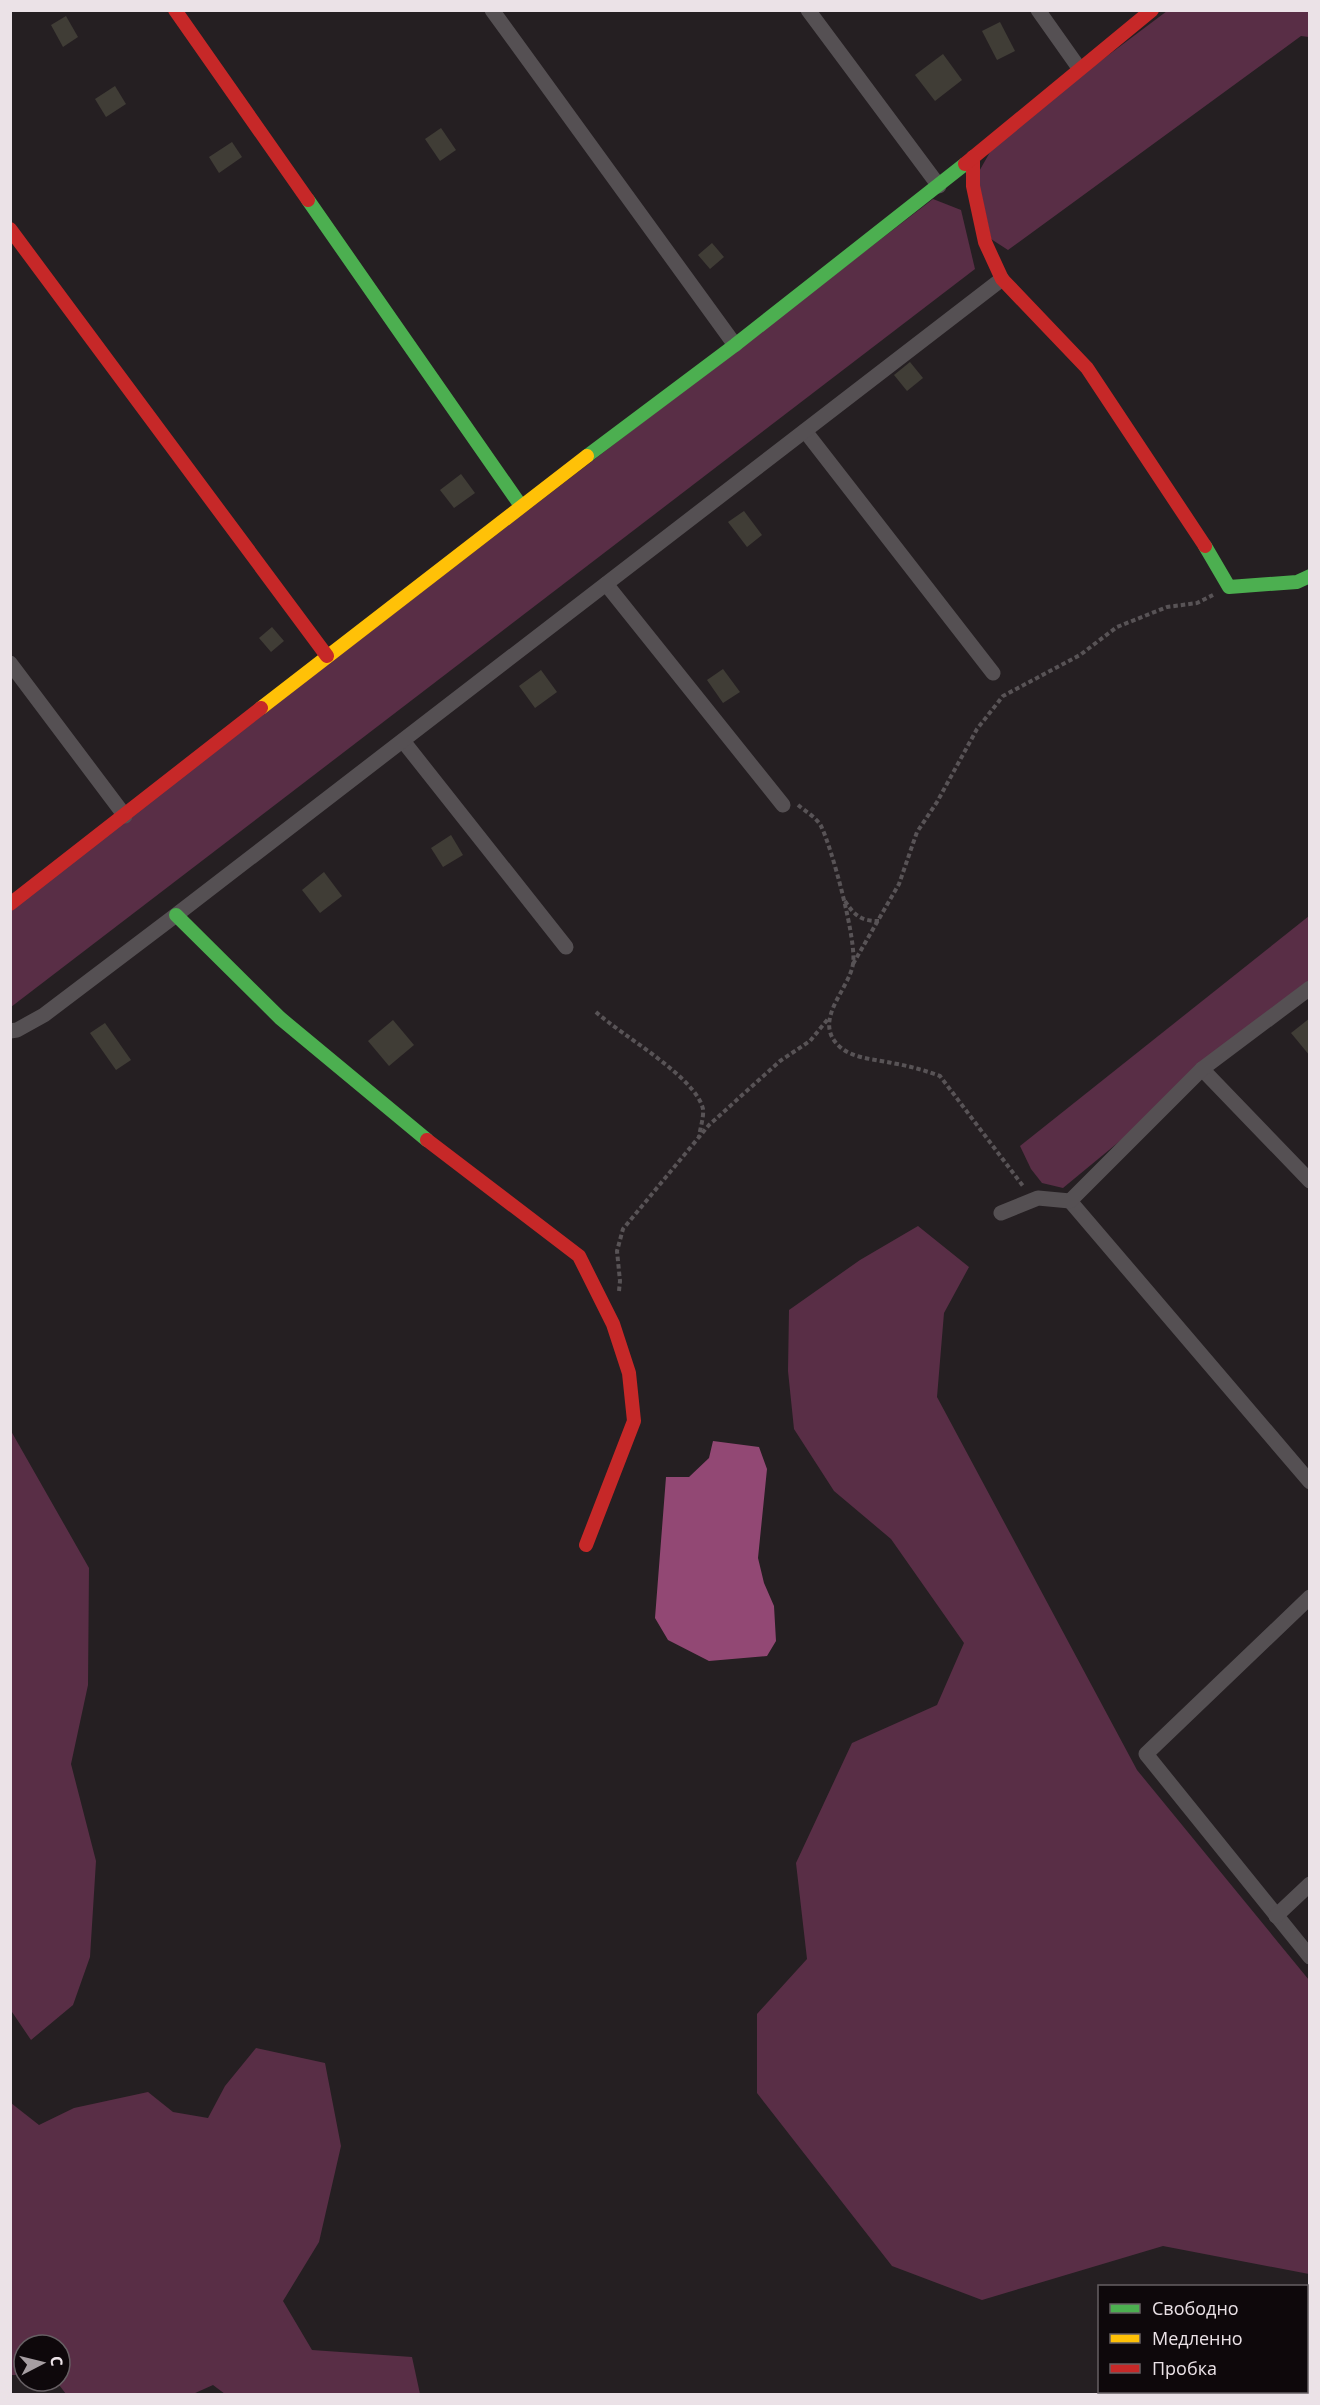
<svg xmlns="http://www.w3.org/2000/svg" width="1320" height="2405" viewBox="0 0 1320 2405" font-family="'Open Sans',sans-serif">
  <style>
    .green { fill: #592e46 }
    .water { fill: #924874 }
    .building { fill: #403d36 }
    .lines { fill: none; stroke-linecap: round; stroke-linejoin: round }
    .path { stroke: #585356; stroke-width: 4; stroke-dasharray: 4.5 3; stroke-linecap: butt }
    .street { stroke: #555053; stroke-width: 15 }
    .fast { stroke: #4caf50; stroke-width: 14 }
    .slow { stroke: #ffc107; stroke-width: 14 }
    .jam { stroke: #c62828; stroke-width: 14 }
  </style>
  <rect width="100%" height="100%" fill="#251f22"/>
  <g class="green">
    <polygon points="1167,11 1309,11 1309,37 1301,36 1008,250 991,239 977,175 998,138"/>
    <polygon points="933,199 961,210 975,269 11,1007 11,908"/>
    <polygon points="1309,916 1309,985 1063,1188 1042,1183 1031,1169 1020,1146"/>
    <polygon points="918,1226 969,1267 944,1313 937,1397 1137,1770 1309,1980 1309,2274 1163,2246 982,2300 892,2266 757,2093 757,2014 807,1959 796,1863 852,1743 937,1705 964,1643 891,1539 834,1491 794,1429 788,1371 789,1310 860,1260"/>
    <polygon points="11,1431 89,1568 88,1685 71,1764 96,1861 90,1957 73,2005 31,2040 10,2009"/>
    <polygon points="256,2048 325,2063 341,2146 319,2242 283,2301 312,2350 412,2357 420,2394 225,2394 213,2385 193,2394 66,2394 56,2381 60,2381 60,2345 24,2345 24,2375 11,2375 11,2103 39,2125 74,2108 148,2092 173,2112 208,2118 225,2086"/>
  </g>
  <polygon class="water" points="713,1441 759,1447 767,1469 758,1558 764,1583 774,1606 776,1641 767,1656 709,1661 668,1640 655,1618 666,1477 689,1477 709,1458"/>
  <g class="building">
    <polygon points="66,16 78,37 63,47 51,25"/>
    <polygon points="1000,22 1015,51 997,60 982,31"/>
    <polygon points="943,54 962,80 935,101 915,75"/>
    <polygon points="115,86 126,104 106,117 95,99"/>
    <polygon points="441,128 456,150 440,161 425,139"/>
    <polygon points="232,142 242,157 219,173 209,157"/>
    <polygon points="712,243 724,257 710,269 698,255"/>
    <polygon points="910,362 923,378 907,391 894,375"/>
    <polygon points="461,474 475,493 454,508 440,490"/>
    <polygon points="744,511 762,535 747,547 728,522"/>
    <polygon points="272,627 284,641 271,652 259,638"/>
    <polygon points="723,669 740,692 723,703 707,680"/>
    <polygon points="541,670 557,692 535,708 519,686"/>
    <polygon points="451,835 463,855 443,867 431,848"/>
    <polygon points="324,872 342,896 320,913 302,890"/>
    <polygon points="1310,1018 1310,1056 1291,1033"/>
    <polygon points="393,1020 414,1045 389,1066 368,1041"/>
    <polygon points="105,1023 131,1060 116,1070 90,1033"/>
  </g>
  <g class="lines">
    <g class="path">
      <path d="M798,805c7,6 19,13 23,21 11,22 36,115 32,138 -4,26 -42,57 -13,83 14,12 35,12 52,16 17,3 32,7 48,13l83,110"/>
      <path d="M845,901c10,15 16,20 34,20"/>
      <polyline points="853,964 899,884 917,832 937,802 977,729 1003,696 1080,655 1117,627 1167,607 1197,603 1213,595"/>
      <path d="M596,1012c25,23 100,65 107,97 1,8 -3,20 -4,28"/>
      <polyline points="619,1291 620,1281 617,1251 623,1229 709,1125 780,1061 810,1041 828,1019"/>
    </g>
    <g class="street">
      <polyline points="492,10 735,345"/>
      <polyline points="808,10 939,186"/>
      <polyline points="1038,10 1079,68"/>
      <polyline points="805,431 993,673"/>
      <polyline points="606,584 783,805"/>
      <polyline points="10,663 125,816"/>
      <polyline points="403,741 566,947"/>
      <polyline points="10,1031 17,1030 44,1015 176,915 1002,279"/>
      <polyline points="1202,1069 1310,1181"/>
      <polyline points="1070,1201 1310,1482"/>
      <polyline points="1001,1213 1038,1198 1070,1201 1202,1069 1310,988"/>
      <polyline points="1310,1597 1146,1754 1310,1957"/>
      <polyline points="1276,1916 1310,1884"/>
    </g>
    <g class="fast">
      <polyline points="308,200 521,506"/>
      <polyline points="587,456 735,345 965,164"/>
      <polyline points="1205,546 1229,587 1297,582 1310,576"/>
      <polyline points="176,915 280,1018 427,1140"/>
    </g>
    <polyline class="slow" points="261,708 587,456"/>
    <g class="jam">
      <polyline points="175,10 308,200"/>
      <polyline points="973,157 973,186 985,242 1002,279 1087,368 1205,546"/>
      <polyline points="965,164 1152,10"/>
      <polyline points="10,229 327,656"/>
      <polyline points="10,904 261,708"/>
      <polyline points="427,1140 579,1256 613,1324 629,1373 634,1421 586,1545"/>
    </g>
  </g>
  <rect width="1320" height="2405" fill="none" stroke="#ebe2e7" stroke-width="24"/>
  <rect x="1098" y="2285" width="210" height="108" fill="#0e080b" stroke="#665f63" stroke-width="1.5"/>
  <rect x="1110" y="2304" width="30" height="9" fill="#4caf50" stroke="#665f63" stroke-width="1.5"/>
  <text x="1152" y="2315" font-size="18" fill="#ebe2e7">Свободно</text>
  <rect x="1110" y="2334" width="30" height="9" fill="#ffc107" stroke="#665f63" stroke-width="1.5"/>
  <text x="1152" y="2345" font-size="18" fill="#ebe2e7">Медленно</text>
  <rect x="1110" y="2364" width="30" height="9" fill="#c62828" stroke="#665f63" stroke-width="1.5"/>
  <text x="1152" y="2375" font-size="18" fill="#ebe2e7">Пробка</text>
  <g transform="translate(42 2363) rotate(83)"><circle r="28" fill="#0e080b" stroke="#665f63" stroke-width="1.5"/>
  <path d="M0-4.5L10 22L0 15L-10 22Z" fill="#a69ea2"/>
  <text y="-9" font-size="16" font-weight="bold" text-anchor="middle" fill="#ebe2e7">С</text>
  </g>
</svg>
